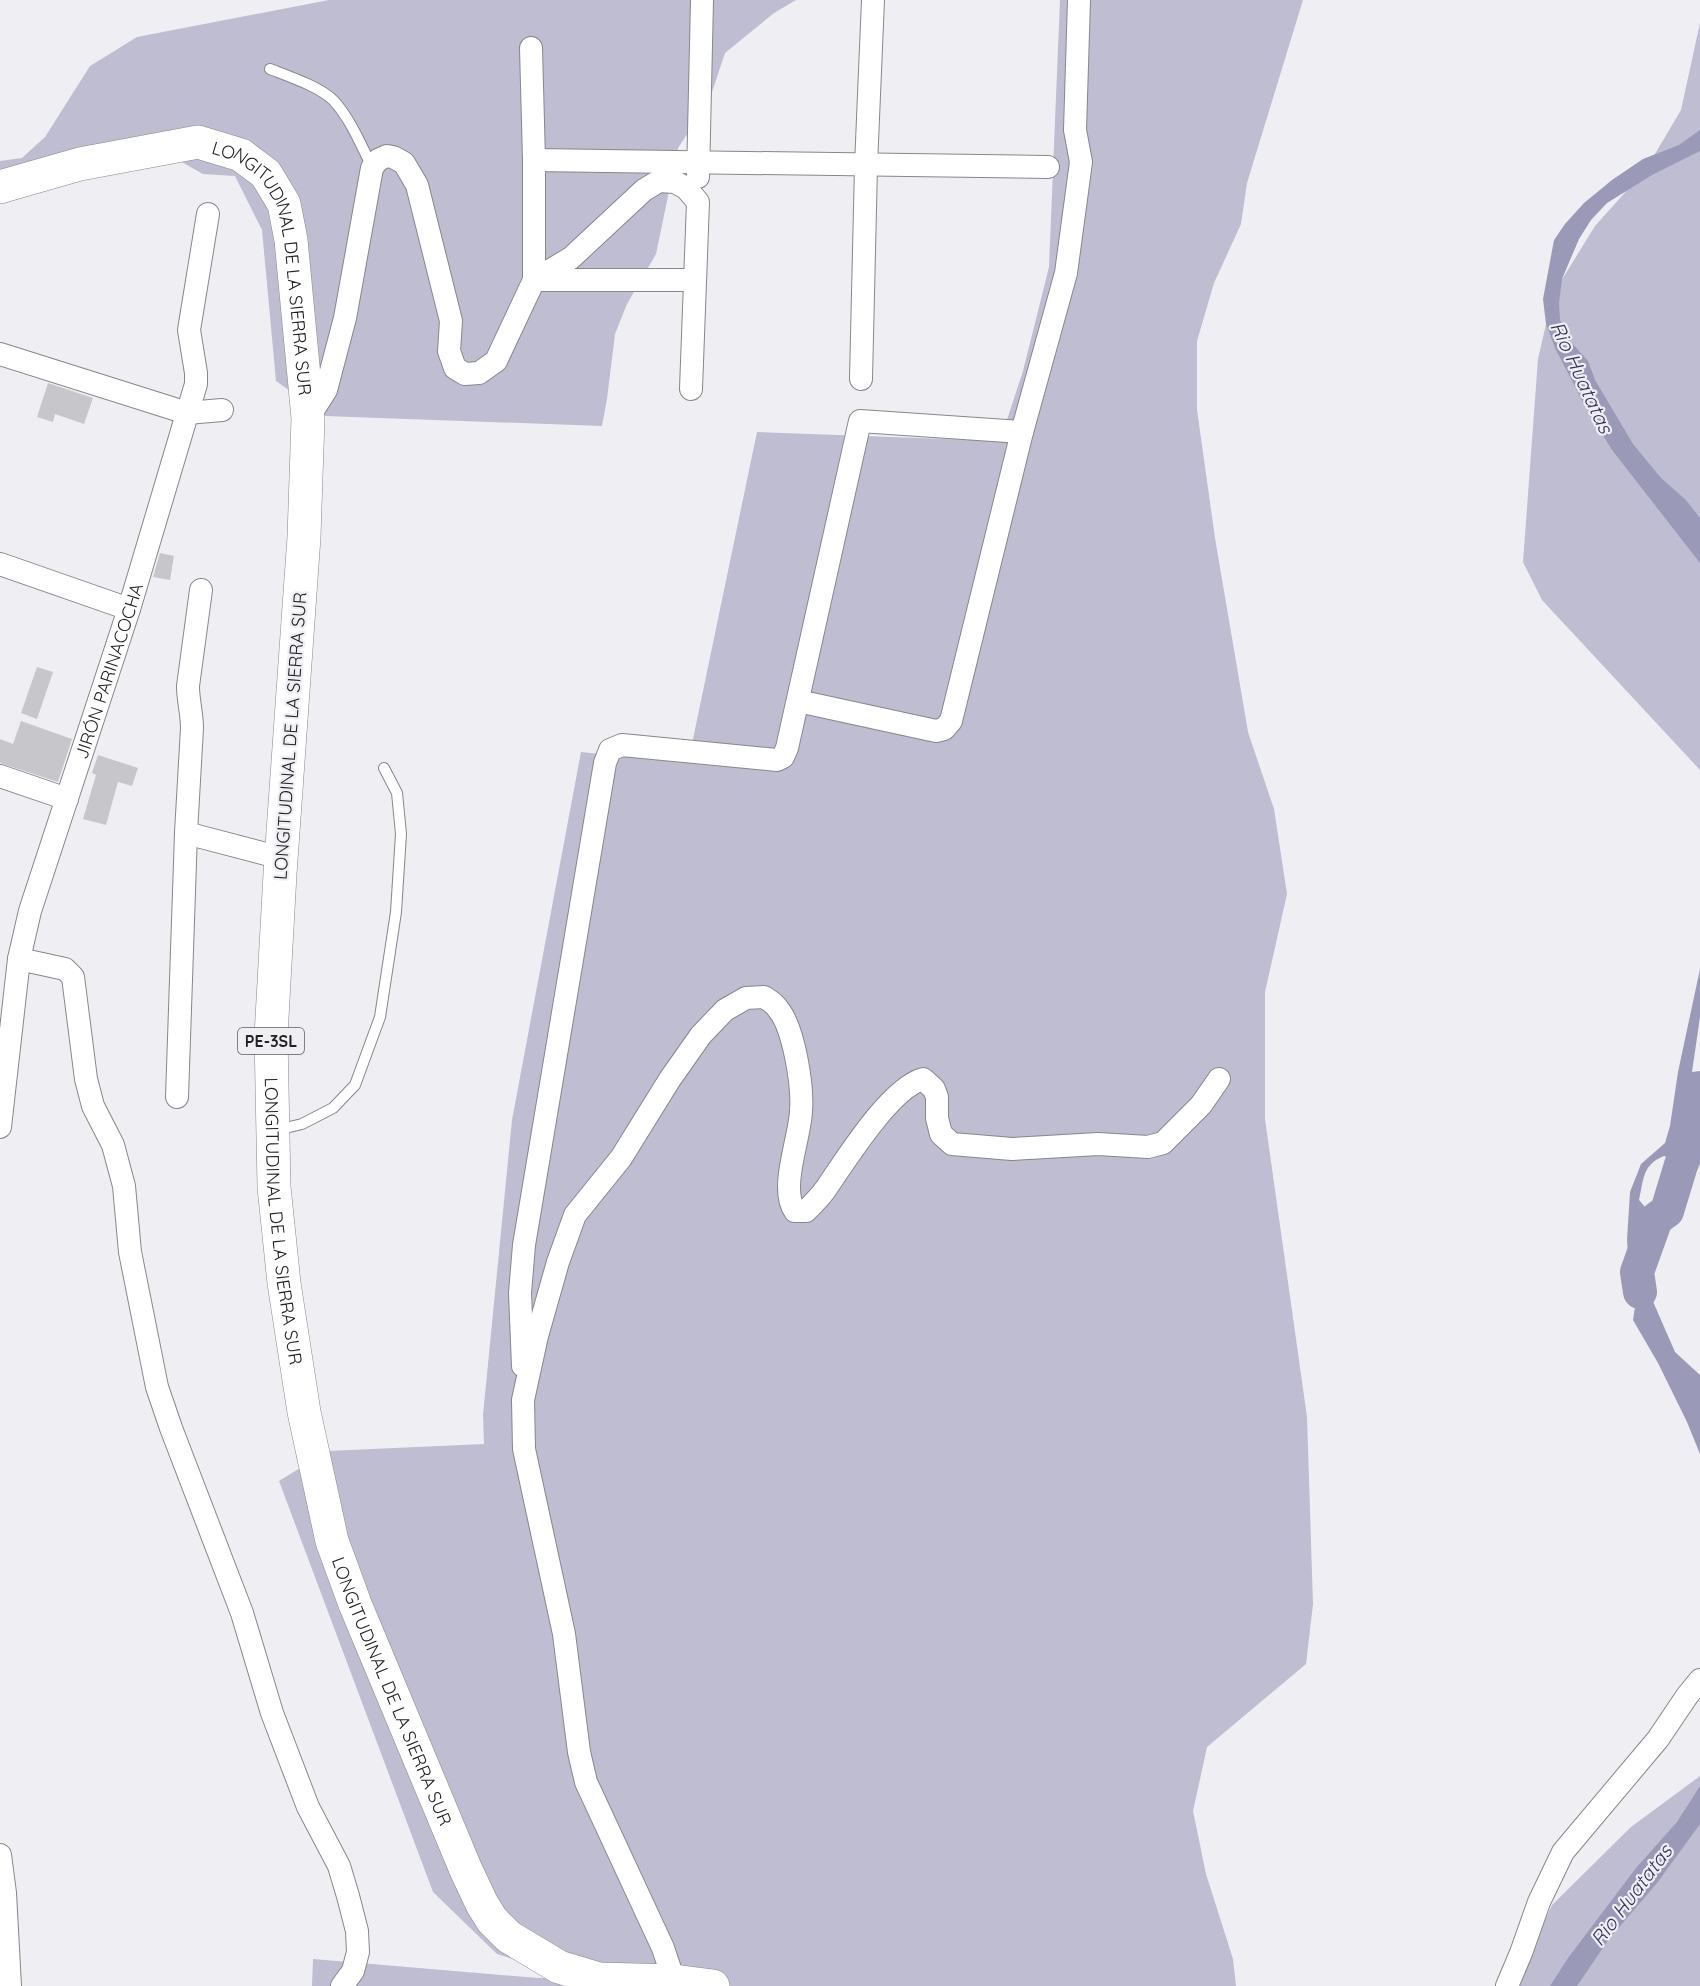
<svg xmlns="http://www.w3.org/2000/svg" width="1700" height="1986" viewBox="0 0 1700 1986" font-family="Quicksand,sans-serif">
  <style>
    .green { fill: #bebdd2 }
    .water { fill: #9b99b8; fill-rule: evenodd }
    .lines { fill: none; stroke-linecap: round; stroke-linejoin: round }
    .river { stroke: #9b99b8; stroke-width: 34 }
    .building { fill: #c7c7cb }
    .service-casing { stroke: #87878b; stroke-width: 12 }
    .minor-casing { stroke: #87878b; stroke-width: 24 }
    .primary-casing { stroke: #87878b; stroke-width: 34 }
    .service { stroke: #fff; stroke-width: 10 }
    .minor { stroke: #fff; stroke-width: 22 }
    .primary { stroke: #fff; stroke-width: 33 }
    .labels { text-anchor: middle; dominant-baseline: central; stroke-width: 4.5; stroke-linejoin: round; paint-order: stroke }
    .shield { fill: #eeeef3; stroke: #5e5e61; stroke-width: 1.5 }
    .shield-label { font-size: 16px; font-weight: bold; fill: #212123 }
    .street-label { font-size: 18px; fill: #212123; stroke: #eeeef3 }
    .water-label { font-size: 20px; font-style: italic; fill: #36305c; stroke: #eeeef3 }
  </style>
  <rect width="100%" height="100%" fill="#eeeef3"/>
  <g class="green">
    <polygon points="329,0 796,0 774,13 725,53 709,101 678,148 656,254 627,304 615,334 607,399 602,426 325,416 276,381 262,230 235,176 203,174 148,143 0,180 0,161 22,158 45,137 90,66 137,37"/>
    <polygon points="1060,0 1303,0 1247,183 1241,224 1214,283 1197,341 1197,410 1215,538 1248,732 1274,809 1287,894 1265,992 1265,1119 1307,1417 1313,1604 1306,1664 1207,1747 1193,1811 1206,1874 1233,1959 1236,1986 312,1986 313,1959 538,1978 576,1979 497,1954 433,1892 279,1481 328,1451 484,1444 483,1415 512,1120 581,752 688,763 757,432 1000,441 1023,371 1049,267"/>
    <polygon points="1700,23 1700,770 1542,600 1523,562 1538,359 1553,294 1595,226 1646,169 1681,110"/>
    <polygon points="1700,1776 1700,1986 1514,1986 1552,1905 1631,1827"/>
  </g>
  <g class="water">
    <polygon points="1700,130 1700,151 1652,175 1607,203 1591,220 1579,239 1562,279 1559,303 1560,320 1571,342 1588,361 1595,380 1633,444 1661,478 1686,500 1700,518 1700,563 1612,450 1585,406 1555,348 1546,324 1543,299 1554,240 1565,224 1584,203 1612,180 1643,159 1679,145"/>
    <path d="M1700,969v48l-8,55 8,-1v64l-21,78 -7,11h-22l-4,5v30l5,38 24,55 25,23v79l-13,-32 -29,-59 -25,-43 2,-13 -4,-15 -4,-52 3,-48 11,-28 24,-21 5,-17 8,-54zM1664,1156l7,3v32l-4,8 -18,9 -4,-1 -6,-7c5,-21 3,-35 25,-44z"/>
    <polygon points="1700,1786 1700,1824 1657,1883 1609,1939 1577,1986 1550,1986 1568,1958 1636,1868 1677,1822"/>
  </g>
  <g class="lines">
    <polyline class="river" points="1640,1292 1637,1272 1656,1219 1667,1211 1681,1165 1700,1120"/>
  </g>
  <g class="building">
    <polygon points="48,383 93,398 84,424 55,414 53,422 37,417"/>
    <polygon points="160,553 174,556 170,580 153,577"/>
    <polygon points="37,667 53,672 37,719 21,713"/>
    <polygon points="21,721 72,739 58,782 0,763 0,739 13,744"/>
    <polygon points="98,755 138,768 132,786 118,782 106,825 83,819 96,775 92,773"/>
  </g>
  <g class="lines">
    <defs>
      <g id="service">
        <path d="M270,69c18,7 51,18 64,32 17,19 27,44 38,66"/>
        <polyline points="277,1130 302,1124 333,1108 355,1085 380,1017 396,912 401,834 397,793 384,768"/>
      </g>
      <g id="minor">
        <polyline points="531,48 534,160 534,280 695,280"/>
        <polyline points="534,160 1048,167"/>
        <polyline points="698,177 702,0"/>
        <polyline points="0,354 187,413 222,410"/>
        <polyline points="861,379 866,166 873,0"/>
        <polyline points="308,418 326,390 345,318 372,168 378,160 387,156 393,157 404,163 417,185 451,321 449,351 455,368 465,374 479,373 496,361 534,280 571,258 644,190 659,181 675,182 686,188 698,202 691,389"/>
        <polyline points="0,564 129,609"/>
        <polyline points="798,701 936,731 944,729 951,721 1022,432 1066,273 1081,162 1075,130 1079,0"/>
        <polyline points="0,776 67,799"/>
        <polyline points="186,833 281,858"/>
        <polyline points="19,959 65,969 73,977 86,1079 93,1106 113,1145 124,1186 130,1252 157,1387 171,1428 242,1613 272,1713 308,1807 339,1866 348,1896 357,1931 358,1952 353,1971 342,1986"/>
        <path d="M177,1097l9,-264 6,-105c0,-15 -4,-27 -4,-42l13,-96"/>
        <path id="s1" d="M0,1127l19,-168 11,-48 99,-302 67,-225v-11l-7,-43 19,-116"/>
        <polyline points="523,1366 520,1293 524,1245 605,763 610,750 622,745 777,760 783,757 787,748 860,421 1022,432"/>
        <polyline points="0,1855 5,1893 10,1986"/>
        <path d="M674,1981l-11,-33 -77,-166 -7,-30 -15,-118 -40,-185 -1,-49 14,-64 21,-74 17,-47 46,-57 49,-79 31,-44 24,-25 21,-12 18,-1c5,3 11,7 14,12 16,19 25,77 23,102 -1,27 -22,78 -6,100h11c7,-7 14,-14 19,-21 20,-29 65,-102 98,-111l11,10 3,8v21l4,16 11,10 60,5 86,-5 50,3 15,-4 38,-38 18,-26"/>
        <polyline points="1507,1986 1521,1953 1539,1902 1563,1852 1658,1739 1687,1696 1700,1680"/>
      </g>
      <g id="primary">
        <path id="s2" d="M0,187l80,-23 118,-22 43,13 25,19 18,30 7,36 17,178 -4,119 -24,337 -9,162 3,151 10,96 20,129 28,129 23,63 111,266 16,34 10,16 17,17 50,30 40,12 75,2 39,5"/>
      </g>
    </defs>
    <use href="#service" class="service-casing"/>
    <use href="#minor" class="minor-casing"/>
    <use href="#primary" class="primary-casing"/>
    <use href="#service" class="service"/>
    <use href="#minor" class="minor"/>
    <use href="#primary" class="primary"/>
  </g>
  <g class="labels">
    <rect class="shield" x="238" y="1028" width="66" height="26" rx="4.5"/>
    <g class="shield-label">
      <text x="271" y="1041">PE-3SL</text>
    </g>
    <g class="street-label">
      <text stroke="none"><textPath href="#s2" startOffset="363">LONGITUDINAL DE LA SIERRA SUR</textPath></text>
      <text stroke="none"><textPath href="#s1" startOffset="471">JIRÓN PARINACOCHA</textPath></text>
      <text transform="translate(290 736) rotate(-86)">LONGITUDINAL DE LA SIERRA SUR</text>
      <text stroke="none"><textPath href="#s2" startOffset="1335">LONGITUDINAL DE LA SIERRA SUR</textPath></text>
      <text stroke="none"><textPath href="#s2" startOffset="1821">LONGITUDINAL DE LA SIERRA SUR</textPath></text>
    </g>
    <g class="water-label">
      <text transform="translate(1582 377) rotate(65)">Rio Huatatas</text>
      <text transform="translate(1631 1895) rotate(-53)">Rio Huatatas</text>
    </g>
  </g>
</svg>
